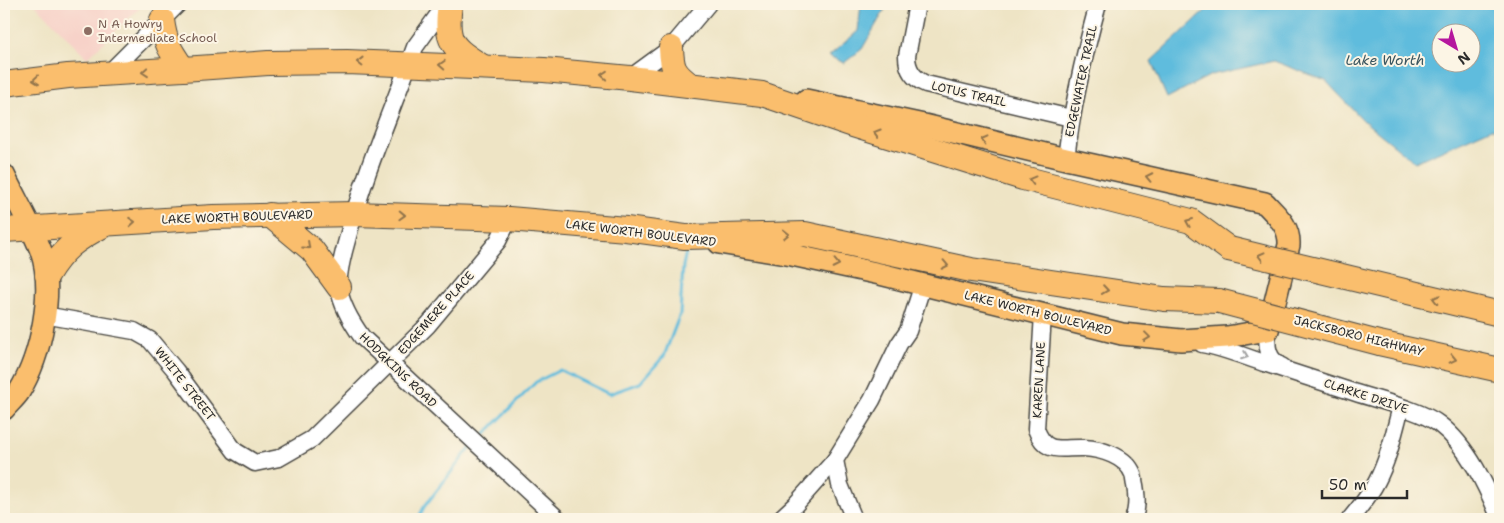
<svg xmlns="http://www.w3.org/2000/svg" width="1504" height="523" viewBox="0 0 1504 523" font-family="'Shantell Sans',sans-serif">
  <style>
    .built { fill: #f7d1c8 }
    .water { fill: #5fbcdd; stroke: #457484; fill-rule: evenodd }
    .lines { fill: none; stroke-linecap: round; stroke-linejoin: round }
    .stream { stroke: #5fbcdd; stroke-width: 3 }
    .minor-casing { stroke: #484742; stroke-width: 19 }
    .major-casing { stroke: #484742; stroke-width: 24 }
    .highway-casing { stroke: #484742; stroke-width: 26 }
    .minor { stroke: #fff; stroke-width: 16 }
    .major { stroke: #fabe6d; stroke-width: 21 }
    .highway { stroke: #fabe6d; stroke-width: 24 }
    .highway-bridge-casing { stroke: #484742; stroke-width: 26; stroke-linecap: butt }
    .highway-bridge { stroke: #fabe6d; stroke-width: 24 }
    .oneway { stroke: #92744c }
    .oneway2 { stroke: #a0a0a0 }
    .education-dot { fill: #8d6e63; stroke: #fcf5e5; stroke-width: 2 }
    .labels { text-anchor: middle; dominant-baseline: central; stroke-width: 4; stroke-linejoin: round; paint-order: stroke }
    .education-label { font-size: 12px; fill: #785e54; stroke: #fcf5e5; text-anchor: start }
    .street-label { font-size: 12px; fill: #2b2b2b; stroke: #fcf5e5 }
    .water-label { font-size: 14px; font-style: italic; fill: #3b5660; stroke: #fcf5e5 }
  </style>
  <rect width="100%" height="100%" fill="#fcf5e5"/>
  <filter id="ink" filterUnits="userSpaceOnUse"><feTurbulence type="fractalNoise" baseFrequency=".02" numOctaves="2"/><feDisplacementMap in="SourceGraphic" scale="10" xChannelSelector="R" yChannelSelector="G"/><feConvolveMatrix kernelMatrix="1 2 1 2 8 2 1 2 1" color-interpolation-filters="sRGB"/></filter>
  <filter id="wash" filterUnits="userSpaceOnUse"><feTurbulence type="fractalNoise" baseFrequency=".0096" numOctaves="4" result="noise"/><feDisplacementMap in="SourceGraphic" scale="20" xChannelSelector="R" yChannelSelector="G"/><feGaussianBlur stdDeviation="1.12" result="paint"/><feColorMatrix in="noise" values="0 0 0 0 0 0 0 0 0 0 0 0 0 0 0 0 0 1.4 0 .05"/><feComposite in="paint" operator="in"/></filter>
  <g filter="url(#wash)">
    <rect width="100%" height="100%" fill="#eee4c5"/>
    <polygon class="built" points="35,4 144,4 87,58"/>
    <g class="water">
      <polygon points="861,4 886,4 884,11 862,49 844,63 829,56 858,31"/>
      <path d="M1208,4h292v129l-8,-5 -77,34 -51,-41 -38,-40 -52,-20 -63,14 -44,23 -16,-37 55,-51zM1442,32h30v30h-30z"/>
    </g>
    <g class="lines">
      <g class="stream">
        <polyline points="485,434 536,382 560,370 609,394 640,383 664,356 680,314 683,266 686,252"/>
        <polyline points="418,519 424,507 470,448"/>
      </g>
    </g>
  </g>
  <g filter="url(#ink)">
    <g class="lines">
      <defs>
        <g id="minor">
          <path d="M446,4l-31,43 -6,16c-22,59 -47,117 -62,177 -4,14 -10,36 -8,49 3,18 13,34 23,48l196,182"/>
          <path d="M917,4l-10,52c0,14 7,23 19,28l145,34"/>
          <polyline points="107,75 178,4"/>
          <polyline points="630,78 671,48 708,4"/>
          <path d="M1066,159c6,-53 18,-104 32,-155"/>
          <path d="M1043,314l-7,115c10,27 25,18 48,19 17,1 42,8 49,26 1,3 1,8 2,11 2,12 3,23 -2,34"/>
          <polyline points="44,315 134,331 150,340 176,371 235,451 255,463 279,458 312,439 428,325 498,241 509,219"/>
          <path d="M1268,330c-2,17 -1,29 15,37"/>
          <path d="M1202,344c23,4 43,13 65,20 28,9 56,18 83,27 23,8 71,19 89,33 29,22 48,63 61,95"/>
          <polyline points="780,519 795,505 835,460"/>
          <polyline points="854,519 840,485 835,460 872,400 899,344 908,331 923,284"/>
          <path d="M1350,519c10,-12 20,-24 27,-38 12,-23 17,-49 24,-74"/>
        </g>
        <g id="major">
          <path d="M4,175c12,25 27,50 37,76 14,40 0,105 -22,141 -4,6 -10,11 -15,17"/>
          <path d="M719,243l73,12 88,19 242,60 59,6 46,-3 41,-7 21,-85c1,-19 -12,-29 -24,-42l-199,-44 -142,-34 -118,-25"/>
        </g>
        <g id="highway">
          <path d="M450,4c-5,38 1,43 33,63"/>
          <path d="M162,20c3,23 8,30 21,49"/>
          <path d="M671,48c1,20 2,24 19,37"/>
          <polyline points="4,84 68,76 183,69 268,63 347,62 544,70 630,78 762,94 853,125 1023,178 1191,221 1229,249"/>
          <polyline points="270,215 312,250 339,287"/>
          <polyline points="4,230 213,217 354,214 509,219 626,229 685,237 805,234 971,270 1164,299 1219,301"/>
          <path d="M47,275c15,-25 29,-36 55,-49"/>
        </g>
      </defs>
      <use href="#minor" class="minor-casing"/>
      <use href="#major" class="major-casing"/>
      <use href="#highway" class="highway-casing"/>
      <use href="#minor" class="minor"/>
      <use href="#major" class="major"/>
      <use href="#highway" class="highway"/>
      <defs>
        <g id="highway-bridge">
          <polyline points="1229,249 1500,314"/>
          <polyline points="1219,301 1379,343 1500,370"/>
        </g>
      </defs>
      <use href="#highway-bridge" class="highway-bridge-casing"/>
      <use href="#highway-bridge" class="highway-bridge"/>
    </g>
    <defs><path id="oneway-chevron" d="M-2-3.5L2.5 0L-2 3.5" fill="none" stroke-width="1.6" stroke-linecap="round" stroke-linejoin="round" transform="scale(1.25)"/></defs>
    <g class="oneway">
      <use href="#oneway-chevron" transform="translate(360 62) rotate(-179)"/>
      <use href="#oneway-chevron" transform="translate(442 65) rotate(-177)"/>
      <use href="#oneway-chevron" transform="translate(145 72) rotate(175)"/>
      <use href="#oneway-chevron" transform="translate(604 75) rotate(-175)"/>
      <use href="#oneway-chevron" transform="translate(36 80) rotate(174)"/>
      <use href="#oneway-chevron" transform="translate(877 133) rotate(-163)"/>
      <use href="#oneway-chevron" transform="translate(984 140) rotate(-166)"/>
      <use href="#oneway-chevron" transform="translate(1149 177) rotate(-168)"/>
      <use href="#oneway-chevron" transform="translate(1032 180) rotate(-165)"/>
      <use href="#oneway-chevron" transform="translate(402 215) rotate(2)"/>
      <use href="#oneway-chevron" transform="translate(132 222) rotate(-4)"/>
      <use href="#oneway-chevron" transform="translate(1189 222) rotate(-157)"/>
      <use href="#oneway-chevron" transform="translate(786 234) rotate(-1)"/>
      <use href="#oneway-chevron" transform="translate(307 246) rotate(43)"/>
      <use href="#oneway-chevron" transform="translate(1261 256) rotate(-166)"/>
      <use href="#oneway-chevron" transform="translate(836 264) rotate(12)"/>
      <use href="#oneway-chevron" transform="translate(945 265) rotate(12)"/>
      <use href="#oneway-chevron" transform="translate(1105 290) rotate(8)"/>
      <use href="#oneway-chevron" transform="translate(1436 299) rotate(-166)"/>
      <use href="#oneway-chevron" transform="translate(1147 337) rotate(7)"/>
      <use href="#oneway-chevron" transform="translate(1453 359) rotate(13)"/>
    </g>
    <use class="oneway2" href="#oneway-chevron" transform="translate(1245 356) rotate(21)"/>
  </g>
  <circle class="education-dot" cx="88" cy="31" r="5"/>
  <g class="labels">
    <g class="education-label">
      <text x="98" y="24">N A Howry<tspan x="98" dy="14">Intermediate School</tspan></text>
    </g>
    <g class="street-label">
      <text transform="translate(1081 81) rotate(-78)">EDGEWATER TRAIL</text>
      <text transform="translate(969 94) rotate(13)">LOTUS TRAIL</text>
      <text transform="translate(237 217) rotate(-2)">LAKE WORTH BOULEVARD</text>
      <text transform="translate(641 233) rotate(7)">LAKE WORTH BOULEVARD</text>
      <text transform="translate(436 313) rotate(-48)">EDGEMERE PLACE</text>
      <text transform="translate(1038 313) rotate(14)">LAKE WORTH BOULEVARD</text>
      <text transform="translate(1359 336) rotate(14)">JACKSBORO HIGHWAY</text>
      <text transform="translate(398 370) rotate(44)">HODGKINS ROAD</text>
      <text transform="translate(1039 380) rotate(-87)">KAREN LANE</text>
      <text transform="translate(185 384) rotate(52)">WHITE STREET</text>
      <text transform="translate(1366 396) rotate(18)">CLARKE DRIVE</text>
    </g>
    <g class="water-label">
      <text x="1385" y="60">Lake Worth</text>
    </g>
  </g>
  <rect width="1504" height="523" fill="none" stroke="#fcf5e5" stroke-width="20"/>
  <g transform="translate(1456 48) rotate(142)"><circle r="24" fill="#fcf5e5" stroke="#a8a49b"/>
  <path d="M0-4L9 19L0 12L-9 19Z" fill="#b5179e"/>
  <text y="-8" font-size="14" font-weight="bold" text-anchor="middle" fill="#2b2b2b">N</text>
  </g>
  <path d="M1322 490v8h85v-8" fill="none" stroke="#2b2b2b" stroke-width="2.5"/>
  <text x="1329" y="490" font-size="15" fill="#2b2b2b" stroke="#fcf5e5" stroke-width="4" paint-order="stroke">50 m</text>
</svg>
